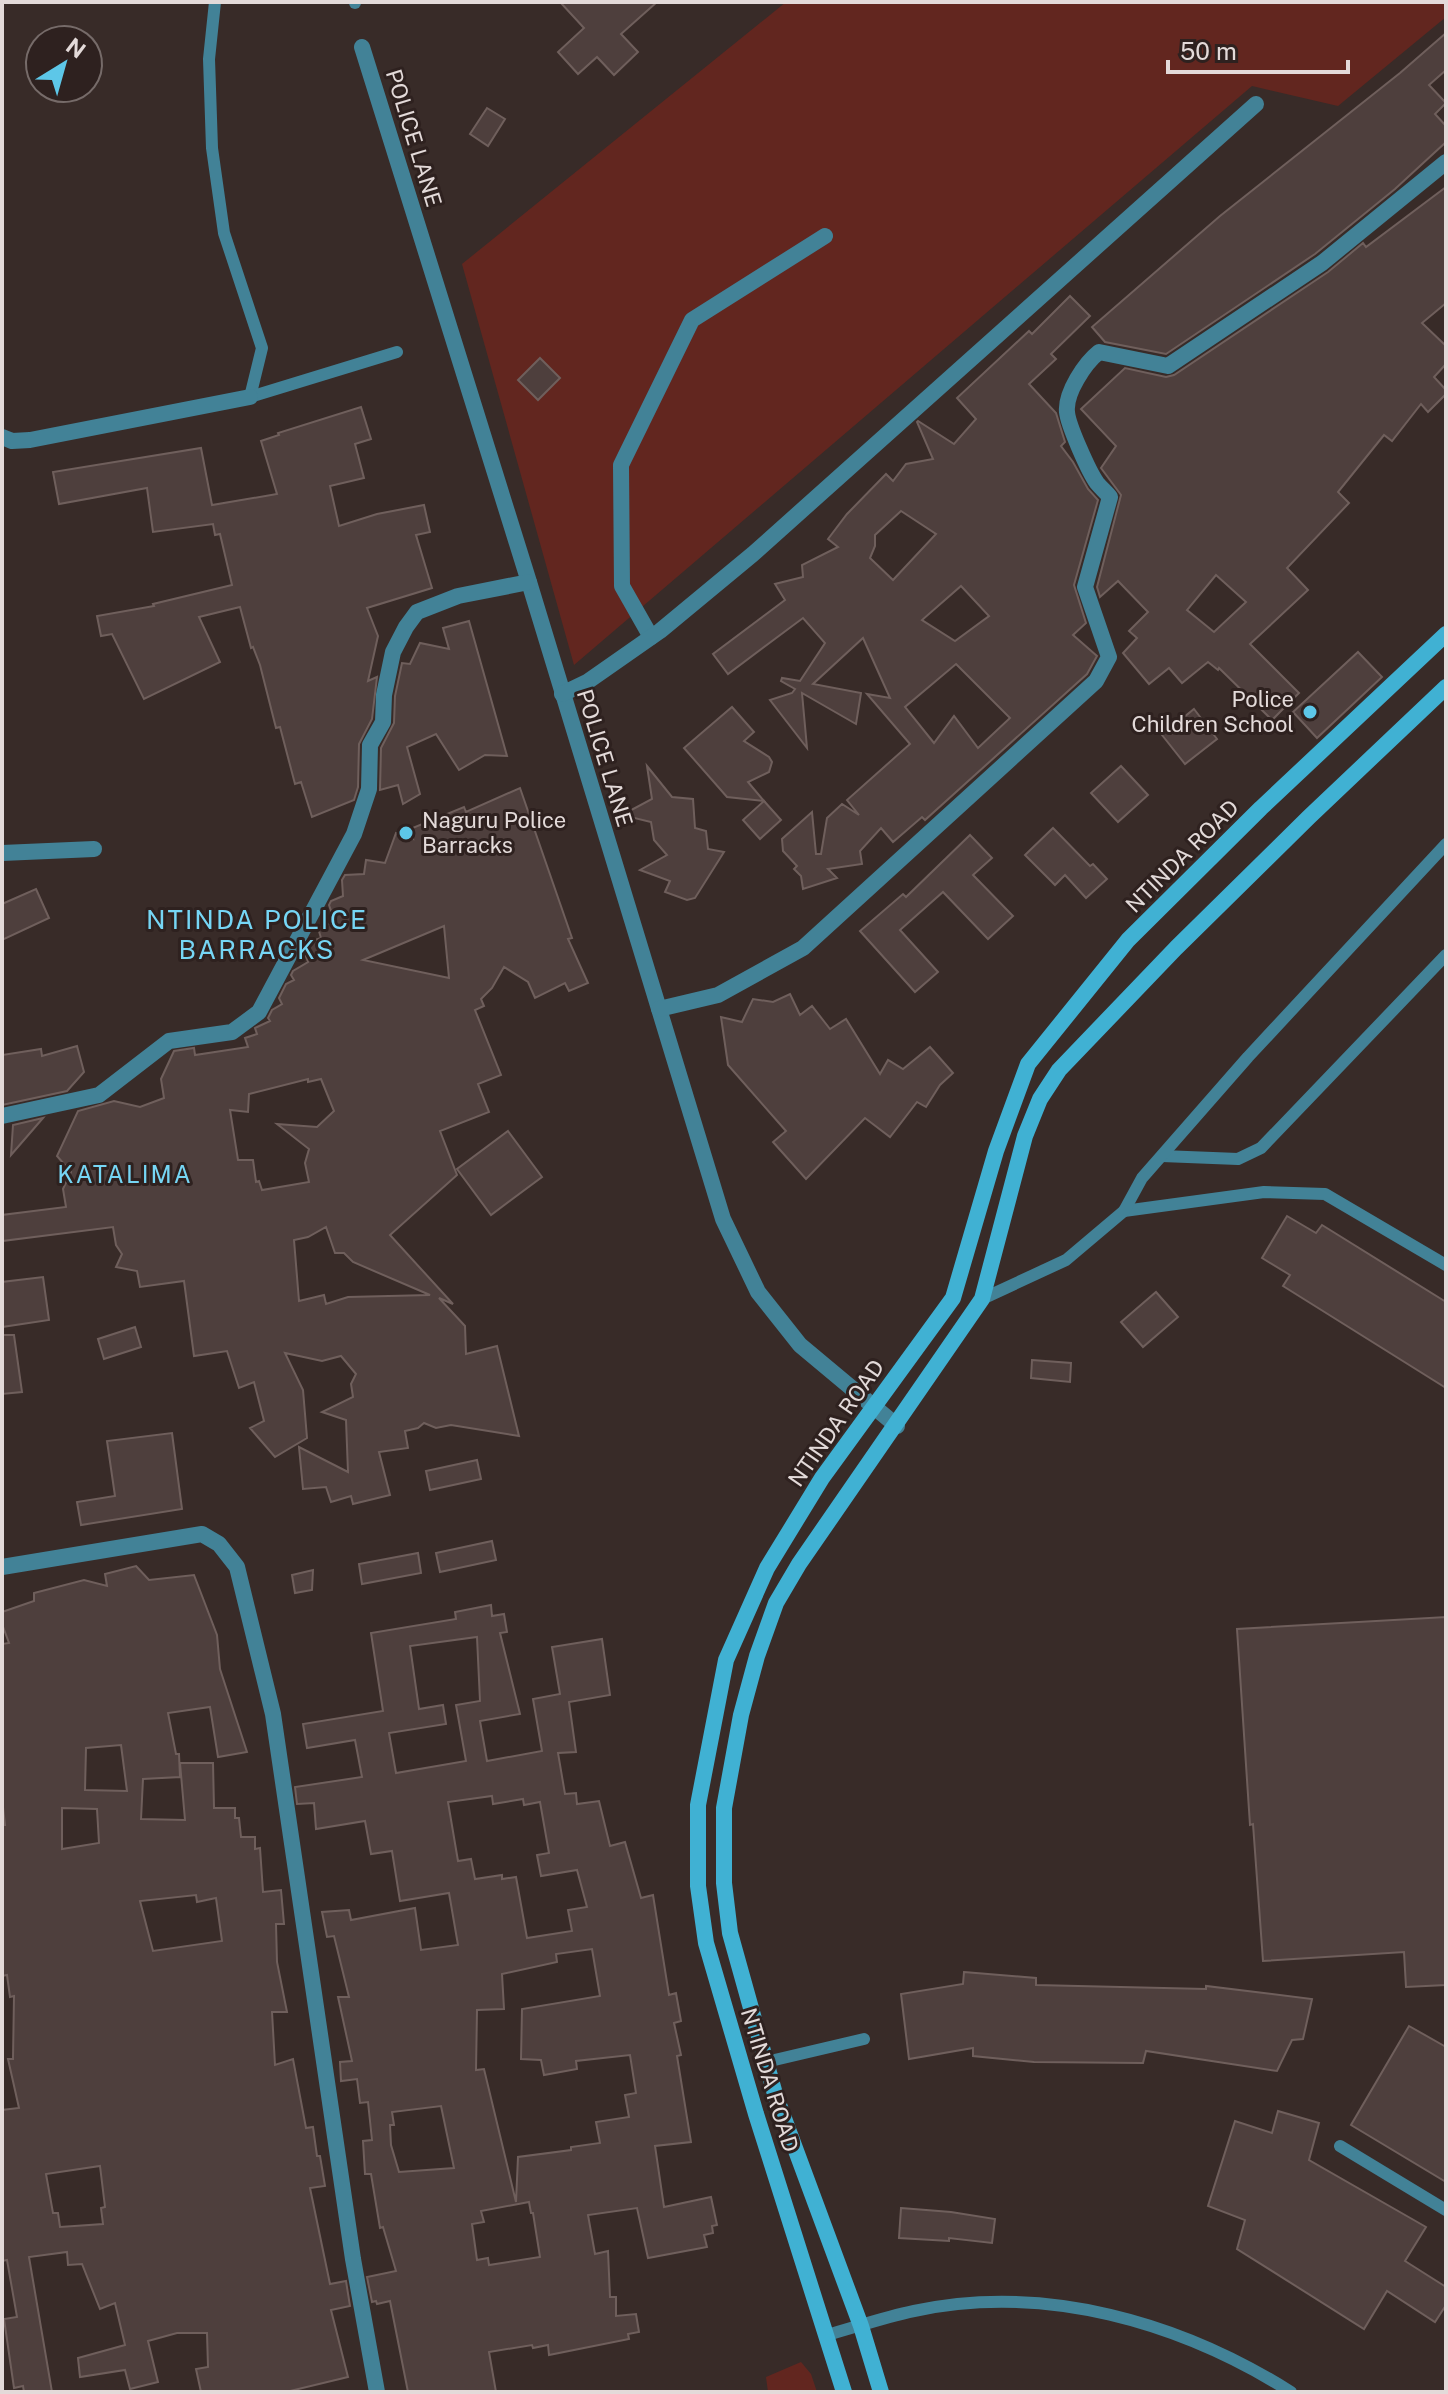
<svg xmlns="http://www.w3.org/2000/svg" width="1448" height="2394" viewBox="0 0 1448 2394" font-family="'Public Sans',sans-serif">
  <style>
    .green { fill: #62261f }
    .building { fill: #4e3f3d; stroke: #6f5f5c; stroke-width: 2; fill-rule: evenodd }
    .lines { fill: none; stroke-linecap: round; stroke-linejoin: round }
    .lane { stroke: #428297; stroke-width: 12 }
    .street { stroke: #428297; stroke-width: 16 }
    .secondary { stroke: #40b1d3; stroke-width: 16 }
    .poi-dot { fill: #5dc7e8; stroke: #2e211f; stroke-width: 3 }
    .labels { text-anchor: middle; dominant-baseline: central; stroke-width: 6; stroke-linejoin: round; paint-order: stroke }
    .street-label { font-size: 22px; fill: #e3dad9; stroke: #2e211f }
    .poi-label { font-size: 22px; fill: #e3dad9; stroke: #2e211f; text-anchor: end }
    .neighbourhood-label { font-size: 24px; letter-spacing: 2px; fill: #76d6f5; stroke: #2e211f }
    .quarter-label { font-size: 26px; letter-spacing: 2px; fill: #76d6f5; stroke: #2e211f }
  </style>
  <rect width="100%" height="100%" fill="#382b28"/>
  <g class="green">
    <polygon points="786,2 1446,2 1446,17 1338,106 1252,86 574,665 462,264"/>
    <polygon points="801,2362 811,2374 817,2392 768,2392 766,2377"/>
  </g>
  <g class="building">
    <polygon points="560,2 657,2 621,34 638,52 614,75 597,57 578,74 558,52 584,28"/>
    <polygon points="1446,33 1446,70 1429,85 1446,103 1435,114 1446,126 1446,142 1395,189 1315,254 1166,354 1105,342 1092,327 1220,216 1400,73"/>
    <polygon points="487,108 505,119 488,146 470,134"/>
    <path d="M1446,187v116l-24,20 24,23v18l-12,13 12,13v4l-18,18 -7,-8 -29,37 -8,-6 -46,57 11,11 -62,65 21,22 -58,54 49,49 -27,27 -53,-52 -1,2 -10,-8 -26,21 -13,-15 -20,16 -26,-31 14,-15 -8,-7 19,-19 -30,-31 -18,16 -3,-10 24,-92 -20,-27 15,-22 -35,-37 44,-41 41,9 8,-2 154,-103 35,-29 3,4zM1216,575l30,27 -32,30 -27,-22z"/>
    <path d="M1070,296l20,20 -39,38 5,5 -27,25 27,29 9,29 -4,4 12,16 15,27 10,11 -24,85 12,38 -13,12 24,21 -10,18 -162,146 -3,-3 -29,25 -12,-14 -21,23 2,13 -34,5 9,9 -34,11 -2,-13 -7,-7 3,-3 -14,-15 -1,-12 30,-27 4,42h5l6,-36 15,-14 17,11 -12,-15 63,-56 -43,-50 23,4 -27,-60 -50,46 48,9 -5,31 -54,-31 5,55 -37,-48 22,-7 3,-4 -14,-8 1,-3 18,3 25,-38 -22,-25 -75,56 -15,-20 72,-54 -10,-16 28,-7 -1,-12 36,-18 -10,-8 19,-25 39,-40 7,7 13,-17 27,-5 -16,-37 1,-1 36,23 22,-25 -19,-21 72,-67 3,3zM901,511l35,23 -43,46 -23,-22 5,-12v-11zM961,586l28,30 -34,25 -33,-21zM956,664l54,54 -32,30 -24,-32 -20,27 -29,-36z"/>
    <polygon points="540,358 560,378 538,400 518,380"/>
    <polygon points="361,407 371,439 355,444 364,478 330,486 339,526 377,514 424,505 430,532 416,535 432,588 367,608 378,636 368,681 377,677 372,719 359,744 358,787 354,800 312,817 301,782 295,784 280,727 276,728 260,665 253,647 251,648 240,607 199,617 220,662 144,699 112,634 101,636 97,616 154,606 153,604 232,585 220,534 215,535 213,524 153,532 147,488 59,504 53,472 201,448 212,505 277,494 261,441 279,435 278,433"/>
    <polygon points="469,621 507,756 485,755 459,770 436,734 407,747 420,794 403,804 398,785 380,790 381,748 394,723 395,696 402,663 410,664 420,643 449,649 443,628"/>
    <polygon points="1358,652 1382,677 1317,738 1293,712"/>
    <polygon points="732,707 754,732 744,741 769,757 772,762 769,772 748,782 764,801 727,797 684,748"/>
    <polygon points="1194,709 1217,739 1185,764 1162,735"/>
    <polygon points="647,766 672,797 693,799 695,828 706,831 708,849 724,852 695,898 687,900 665,892 670,881 640,870 667,855 654,840 651,822 622,815 652,799"/>
    <polygon points="1121,766 1148,795 1118,822 1091,793"/>
    <path d="M520,788l52,150 -4,1 20,44 -19,8 -4,-8 -30,15 -7,-16 -24,-15 -12,21 -11,11 3,7 -9,4 26,65 -23,9 11,28 -49,19 17,44 -67,60 63,69 -14,-6 26,28 1,28 31,-8 22,90 -68,-11 -15,3 -12,-5 -6,5 -13,3 3,17 -29,4 11,43 -37,9 -2,-8 -20,6 -5,-15 -23,2 -4,-42 49,25 -2,-52 -24,-8 31,-15 -2,-13 5,-10 -15,-18 -19,5 -37,-8 18,37 4,48 -32,19 -25,-29 14,-7 -10,-39 -15,6 -12,-37 -33,5 -10,-75 -44,6 -3,-16 -21,-4 6,-13 -6,-9 -3,-18 -111,14v-26l64,-8 -3,-18 8,-17 -14,-16 21,-45 36,-10 26,6 24,-9 -3,-19 13,-28 20,-3 1,7 53,-8 -3,-9 12,-4 -2,-6 15,-7 -2,-3 4,-8 10,-6 -3,-6 7,-14 8,-4 -3,-5 2,-4 15,-9 -4,-11 5,-9 12,-4 -3,-10 17,-6 -6,-17 2,-4 12,-5 -1,-16 3,-5 19,-1 2,-14 19,3 11,-30 17,6 -3,-10 54,-22 2,5zM444,926l5,52 -86,-18zM308,1079v3l13,-3 13,32 -17,16 -40,-3 32,25 -4,14 4,19 -47,8 -3,-9 -3,1 -3,-22h-15l-8,-50 18,2 1,-18zM326,1227l9,26h9l9,9 77,33 -82,2 -22,7 -2,-9 -25,6 -5,-61 14,-3z"/>
    <polygon points="764,801 781,820 760,839 743,820"/>
    <polygon points="1053,828 1090,866 1093,864 1107,879 1086,898 1065,875 1055,885 1025,855"/>
    <polygon points="970,835 992,858 973,875 1013,916 988,939 943,892 900,930 938,972 915,992 860,931 903,894 906,897"/>
    <polygon points="36,889 49,918 2,940 2,904"/>
    <polygon points="790,994 800,1015 812,1006 830,1029 846,1019 880,1074 888,1060 903,1069 930,1047 953,1073 940,1085 926,1107 917,1102 890,1137 865,1118 806,1179 773,1142 786,1131 728,1065 721,1017 742,1022 753,999 773,1002"/>
    <polygon points="77,1046 84,1072 67,1091 2,1105 2,1055 41,1049 42,1056"/>
    <polygon points="43,1118 11,1155 13,1125"/>
    <polygon points="508,1131 542,1177 491,1215 457,1169"/>
    <polygon points="1287,1216 1316,1233 1322,1225 1446,1302 1446,1388 1283,1286 1290,1275 1262,1258"/>
    <polygon points="43,1277 49,1320 2,1327 2,1282"/>
    <polygon points="1156,1292 1178,1317 1143,1347 1121,1322"/>
    <polygon points="135,1327 141,1347 104,1359 98,1339"/>
    <polygon points="2,1335 14,1335 22,1392 2,1394"/>
    <polygon points="1032,1360 1071,1363 1070,1382 1031,1378"/>
    <polygon points="172,1433 182,1509 81,1525 77,1502 115,1496 107,1441"/>
    <polygon points="477,1460 481,1479 430,1490 426,1471"/>
    <polygon points="492,1541 496,1560 440,1572 436,1553"/>
    <polygon points="418,1553 421,1573 362,1584 359,1564"/>
    <path d="M136,1566l13,14 45,-5 23,60 3,34 27,83 -29,5 -8,-50 -42,6 8,41h3l1,23 -37,2 -2,40 44,1 -5,-57h33l1,45h21v10h4l2,19h14v12l5,-1 3,44 18,-2 3,34h-8l1,38 10,50h-15l3,53 18,-6 13,69 7,-1 4,29h3l5,30 -15,2 20,96 16,-3 4,25 -19,4 17,67 -62,15h-85l-5,-23 12,-2 -1,-34h-30l-29,8 10,41 -28,7 -5,-19 -45,7 -2,-19 47,-13 -10,-42 -15,6 -18,-45 -14,1 -1,-13 -38,5 23,135h-28l-1,-6 -9,2 -10,-69 13,-2 -10,-57 -5,1v-151l17,-2 -11,-49h5l1,-63 -4,1 -3,-22 -5,1v-151h3l-3,-27v-154l7,-1 -7,-19v-12l32,-11v-8l50,-13 23,6 -2,-12zM121,1745l6,46 -42,-1 1,-42zM62,1808l35,1 2,34 -37,6zM196,1895l1,7 19,-4 6,43 -69,10 -13,-50zM100,2166l5,41 -4,1 2,16 -43,3 -2,-14h-5l-7,-39z"/>
    <polygon points="313,1570 312,1590 295,1593 292,1575"/>
    <path d="M491,1605l1,11 12,-2 3,18 -7,1 20,81 -40,7 7,40 55,-10 -9,-52 27,-5 -8,-47 50,-8 8,56 -41,7 7,50 -18,1 7,41 11,-1 1,11 22,-3 11,45 15,-4 16,56 12,-3 16,100 7,-2 5,28 -7,2 7,32 -4,1 14,86 -36,4 9,61 47,-10 6,28 -5,1 1,7 -9,2 3,12 -59,11 -11,-50 -49,7 7,39 13,-3 2,46h6v19l20,-2 3,18 -11,2 1,5 -80,16 -1,-10 -15,3 -1,-3 -43,7 7,40h-88l-18,-91 -13,3 -1,-3 -4,1 -5,-25 29,-6 -13,-44 -3,1 -9,-54h-6l-2,-33 9,-1 -4,-38 -8,1 -3,-24 -16,2 -1,-19 12,-1 -14,-64h11l-15,-61 -7,1 -5,-25 27,-2 2,10 64,-12 6,42 37,-5 -9,-52 -49,8 -8,-50 -21,3 -6,-33 -49,8 -2,-26 -17,1 -2,-17 67,-10 -7,-37 -48,8 -4,-24 80,-13 -12,-78 85,-14 -1,-7zM477,1637l3,64 -24,4 10,56 -70,12 -7,-40 57,-9 -3,-19 -24,4 -9,-63zM492,1796l1,8 30,-5 1,6 16,-3 9,51 -12,2 4,21 36,-6 10,37 -19,3 4,21 -45,7 -11,-61 -14,2v-4l-27,4 -4,-20 -13,2 -10,-59zM592,1949l8,47 -78,13 -1,50 20,1 3,15 33,-6 -1,-8 54,-6 6,38 -11,2 4,22 -33,5 4,21 -29,4v3l-53,7 -2,45 -32,-133 -8,1 1,-60 27,-1 -2,-35 55,-12 -1,-8zM441,2106l13,62 -55,4 -8,-27 -1,-20h4l-2,-13zM529,2202l2,11h2l7,44 -51,8 -1,-7 -11,2 -5,-36 12,-2 -3,-11z"/>
    <polygon points="1446,1617 1446,1985 1406,1987 1404,1952 1263,1961 1253,1824 1250,1825 1237,1629"/>
    <polygon points="964,1972 1036,1978 1036,1985 1206,1989 1206,1986 1312,1999 1303,2039 1292,2040 1277,2071 1146,2051 1143,2063 1034,2062 973,2056 973,2048 909,2059 901,1994 963,1984"/>
    <polygon points="1409,2026 1446,2047 1446,2182 1351,2125"/>
    <polygon points="1278,2111 1319,2123 1309,2160 1426,2227 1405,2261 1446,2287 1446,2305 1435,2322 1387,2291 1364,2329 1237,2249 1245,2220 1208,2206 1235,2121 1272,2133"/>
    <polygon points="901,2208 951,2212 995,2219 992,2243 949,2238 949,2241 899,2238"/>
  </g>
  <g class="lines">
    <g class="lane">
      <polyline points="215,2 209,59 212,148 224,233 262,348 250,397"/>
      <polyline points="355,2 355,3"/>
      <polyline points="250,397 397,352"/>
      <polyline points="1162,1156 1238,1159 1261,1148 1446,955"/>
      <polyline points="1124,1211 1264,1192 1325,1194 1446,1265"/>
      <polyline points="982,1299 1066,1260 1124,1211 1142,1178 1248,1057 1446,844"/>
      <polyline points="766,2062 864,2039"/>
      <polyline points="1340,2146 1446,2210"/>
      <path d="M827,2335c29,-8 58,-18 87,-24 131,-28 266,11 377,81"/>
    </g>
    <g class="street">
      <polyline points="362,47 529,582 723,1219 758,1292 800,1345 897,1426"/>
      <polyline points="2,437 12,441 30,440 250,397"/>
      <polyline points="651,637 622,586 621,465 692,320 825,236"/>
      <polyline points="562,694 587,682 660,631 753,554 1256,104"/>
      <polyline points="2,853 94,849"/>
      <path d="M659,1009l59,-14 85,-47 293,-267 13,-24 -24,-70 25,-90c-4,-5 -9,-9 -13,-14 -8,-11 -29,-58 -30,-71 -2,-19 18,-49 32,-60l69,14 154,-103 124,-101"/>
      <polyline points="2,1116 99,1095 169,1041 232,1032 259,1012 354,834 369,789 370,745 383,722 384,695 393,652 406,627 417,612 458,596 529,582"/>
      <polyline points="2,1567 202,1534 219,1544 237,1567 273,1714 353,2259 377,2392"/>
    </g>
    <g class="secondary">
      <polyline points="844,2392 756,2114 706,1943 698,1886 698,1805 726,1660 767,1568 822,1478 953,1298 996,1151 1028,1064 1128,940 1261,808 1446,634"/>
      <polyline points="881,2392 861,2326 775,2094 730,1933 724,1883 724,1808 741,1715 757,1656 776,1603 799,1564 982,1299 1025,1136 1040,1099 1059,1070 1176,948 1309,817 1446,687"/>
    </g>
  </g>
  <g class="poi-dot">
    <circle cx="1310" cy="712" r="8"/>
    <circle cx="406" cy="833" r="8"/>
  </g>
  <g class="labels">
    <g class="street-label">
      <text transform="translate(414 138) rotate(73)">POLICE LANE</text>
      <text transform="translate(605 758) rotate(73)">POLICE LANE</text>
      <text transform="translate(1182 856) rotate(-45)">NTINDA ROAD</text>
      <text transform="translate(836 1423) rotate(-55)">NTINDA ROAD</text>
      <text transform="translate(770 2080) rotate(73)">NTINDA ROAD</text>
    </g>
    <g class="poi-label">
      <text x="1294" y="699">Police<tspan x="1294" dy="25">Children School</tspan></text>
      <text x="422" y="820" text-anchor="start">Naguru Police<tspan x="422" dy="25">Barracks</tspan></text>
    </g>
    <g class="neighbourhood-label">
      <text x="125" y="1174">KATALIMA</text>
    </g>
    <g class="quarter-label">
      <text x="257" y="919">NTINDA POLICE<tspan x="257" dy="30">BARRACKS</tspan></text>
    </g>
  </g>
  <rect width="1448" height="2394" fill="none" stroke="#e3dad9" stroke-width="8"/>
  <g transform="translate(64 64) rotate(37)"><circle r="38" fill="#2e211f" stroke="#766b69" stroke-width="2"/>
  <path d="M0-6L14 30L0 20L-14 30Z" fill="#5dc7e8"/>
  <text y="-12" font-size="22" font-weight="bold" text-anchor="middle" fill="#e3dad9">N</text>
  </g>
  <path d="M1168 60v12h180v-12" fill="none" stroke="#e3dad9" stroke-width="4"/>
  <text x="1180" y="60" font-size="24" fill="#e3dad9" stroke="#2e211f" stroke-width="6" paint-order="stroke">50 m</text>
</svg>
